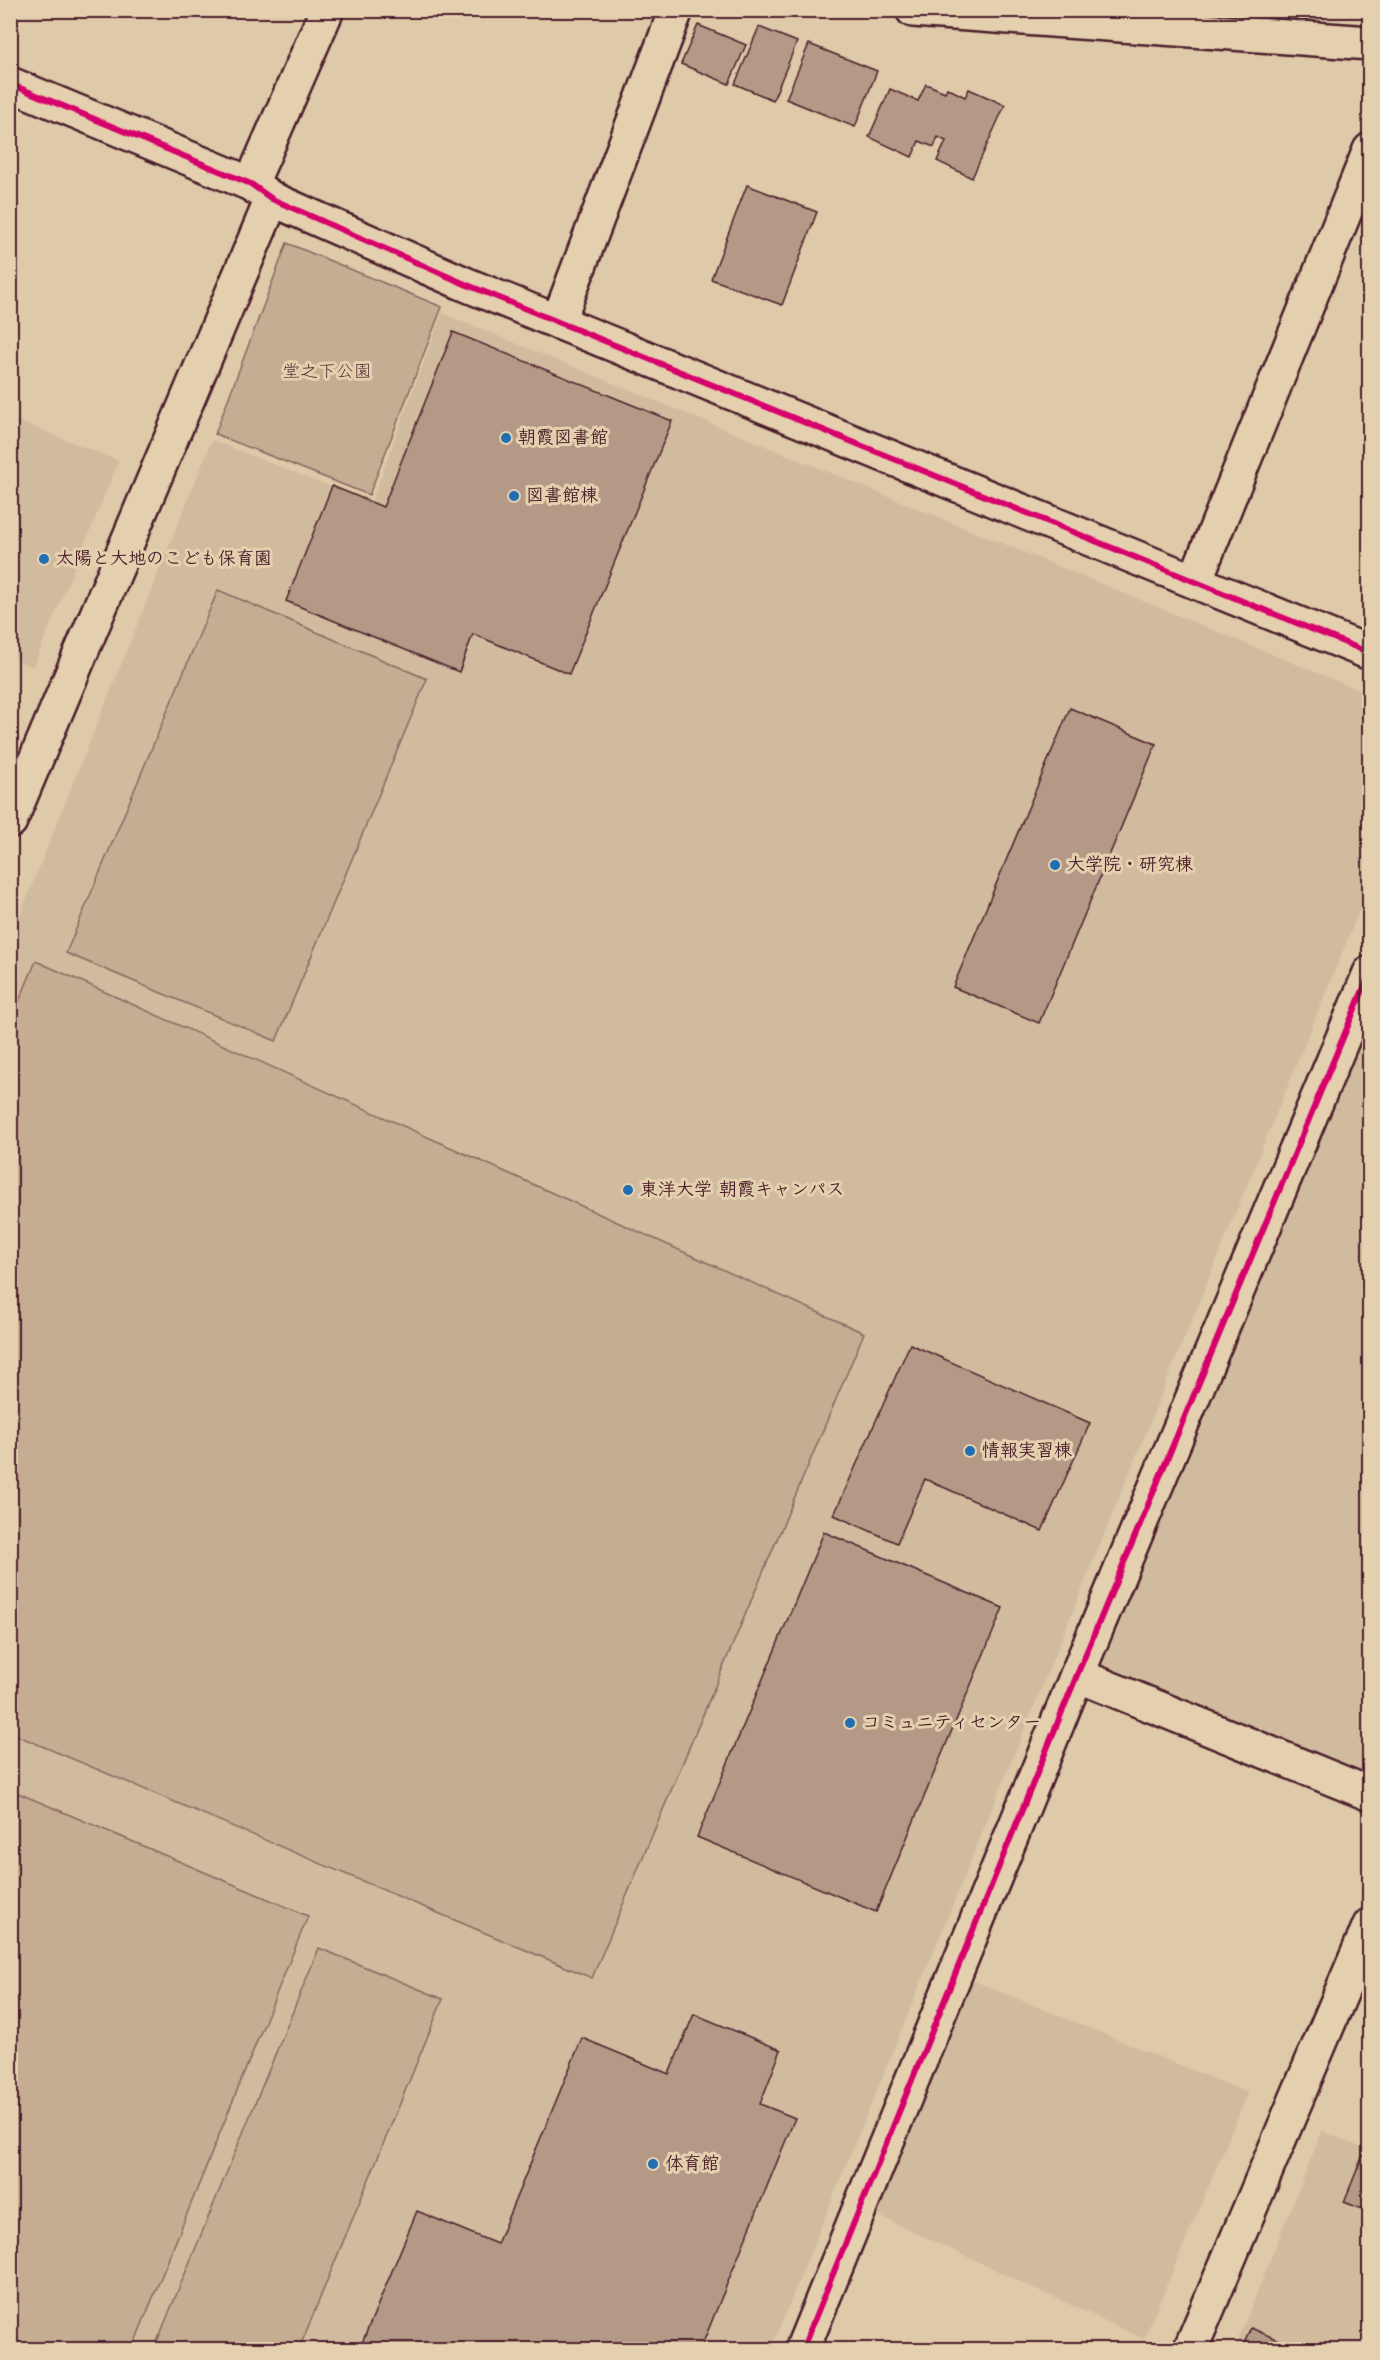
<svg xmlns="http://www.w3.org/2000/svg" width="1380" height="2360" viewBox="0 0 1380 2360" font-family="Kalam,'Klee One',sans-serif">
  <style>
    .built { fill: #d1bb9e }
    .green { fill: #c5ad94; stroke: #886660; stroke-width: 1.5 }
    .building { fill: #b49a86; stroke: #4a1f2b; stroke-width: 1.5 }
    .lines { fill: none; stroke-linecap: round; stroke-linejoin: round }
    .minor-casing { stroke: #4a1f2b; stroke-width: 38 }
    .minor { stroke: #e4d0ae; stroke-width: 33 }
    .cycleway-casing { stroke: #e4d0ae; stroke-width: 10 }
    .cycleway { stroke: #d6006c; stroke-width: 6 }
    .poi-dot { fill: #1f6fb2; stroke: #e4d0ae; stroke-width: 2 }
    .labels { text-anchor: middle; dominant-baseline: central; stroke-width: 6; stroke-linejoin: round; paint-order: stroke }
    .park-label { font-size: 18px; fill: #5c343b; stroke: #e4d0ae }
    .poi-label { font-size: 18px; font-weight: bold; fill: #4a1f2b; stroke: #e4d0ae; text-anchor: start }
  </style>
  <rect width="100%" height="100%" fill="#dec9a9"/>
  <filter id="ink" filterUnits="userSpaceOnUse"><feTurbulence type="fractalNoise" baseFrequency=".0167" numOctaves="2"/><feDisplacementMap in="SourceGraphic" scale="12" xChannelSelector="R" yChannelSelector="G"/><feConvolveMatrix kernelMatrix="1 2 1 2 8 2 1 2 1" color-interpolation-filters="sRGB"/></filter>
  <g filter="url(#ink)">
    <g class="built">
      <polygon points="442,313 1369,694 1369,887 771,2349 11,2349 10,939 212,440 371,503"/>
      <polygon points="11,418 119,461 33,667 11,658"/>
      <polygon points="1369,1023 1369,1779 1101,1668"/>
      <polygon points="972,1980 1248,2093 1144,2339 871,2212"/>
      <polygon points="1322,2131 1369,2151 1369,2349 1234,2350"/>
    </g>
    <g class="green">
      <polygon points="287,243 442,307 369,495 215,434"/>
      <polygon points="218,590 427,679 276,1041 66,953"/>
      <polygon points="36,961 864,1333 592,1978 11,1733 10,1023"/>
      <polygon points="11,1790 308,1916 132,2349 11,2349"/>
      <polygon points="319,1948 443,1999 299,2349 154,2349"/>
    </g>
    <g class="building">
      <polygon points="698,25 746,45 729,84 681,64"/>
      <polygon points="759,27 797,42 773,100 735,84"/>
      <polygon points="809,44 877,71 855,127 786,99"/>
      <polygon points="926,84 945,92 947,88 965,97 969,89 1005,105 972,178 937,161 946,141 938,137 934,147 919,141 912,157 869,137 890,89 918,101"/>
      <polygon points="747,185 817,212 782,305 711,279"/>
      <polygon points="453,332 672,421 569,674 473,634 459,672 286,601 332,486 383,507"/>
      <polygon points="1070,708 1156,744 1039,1023 953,987"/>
      <polygon points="910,1344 1090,1423 1042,1531 925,1479 897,1543 834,1515"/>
      <polygon points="824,1532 1003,1608 876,1912 697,1837"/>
      <polygon points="694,2014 781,2050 760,2104 795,2118 700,2350 359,2350 417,2211 497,2244 582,2038 669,2074"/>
      <polygon points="1363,2155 1370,2158 1370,2212 1344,2202"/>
      <polygon points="1251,2328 1290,2345 1287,2350 1241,2350"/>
    </g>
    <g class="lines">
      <defs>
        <g id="minor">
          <polyline points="913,10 1370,43"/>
          <polyline points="10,84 251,184 272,199 465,284 1370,653"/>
          <polyline points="251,184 327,10"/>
          <polyline points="558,322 676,10"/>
          <polyline points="1195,581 1370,150"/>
          <polyline points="10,821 272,199"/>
          <polyline points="1077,1675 1370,1794"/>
          <polyline points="802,2350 1077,1675 1370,973"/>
          <polyline points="1190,2350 1370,1925"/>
        </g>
      </defs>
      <use href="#minor" class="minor-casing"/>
      <use href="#minor" class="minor"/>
      <defs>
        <g id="cycleway">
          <polyline points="10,84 251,184 272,199 465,284 1370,653"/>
          <polyline points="802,2350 1077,1675 1370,973"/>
        </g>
      </defs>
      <use href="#cycleway" class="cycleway-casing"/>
      <use href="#cycleway" class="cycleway"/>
    </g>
  </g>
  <g class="poi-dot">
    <circle cx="506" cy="438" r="6"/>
    <circle cx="514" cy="496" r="6"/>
    <circle cx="44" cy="559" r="6"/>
    <circle cx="1055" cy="865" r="6"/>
    <circle cx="628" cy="1190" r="6"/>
    <circle cx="970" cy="1451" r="6"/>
    <circle cx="850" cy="1723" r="6"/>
    <circle cx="653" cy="2164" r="6"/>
  </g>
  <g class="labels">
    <g class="park-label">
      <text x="327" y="372">堂之下公園</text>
    </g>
    <g class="poi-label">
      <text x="518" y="438">朝霞図書館</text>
      <text x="526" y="496">図書館棟</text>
      <text x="56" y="559">太陽と大地のこども保育園</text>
      <text x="1067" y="865">大学院・研究棟</text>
      <text x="640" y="1190">東洋大学 朝霞キャンパス</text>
      <text x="982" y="1451">情報実習棟</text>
      <text x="862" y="1723">コミュニティセンター</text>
      <text x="665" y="2164">体育館</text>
    </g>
  </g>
  <rect width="1380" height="2360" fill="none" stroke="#e4d0ae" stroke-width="36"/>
  <rect x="18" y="18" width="1344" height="2324" fill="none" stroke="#4a1f2b" stroke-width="2" filter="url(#ink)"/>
</svg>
